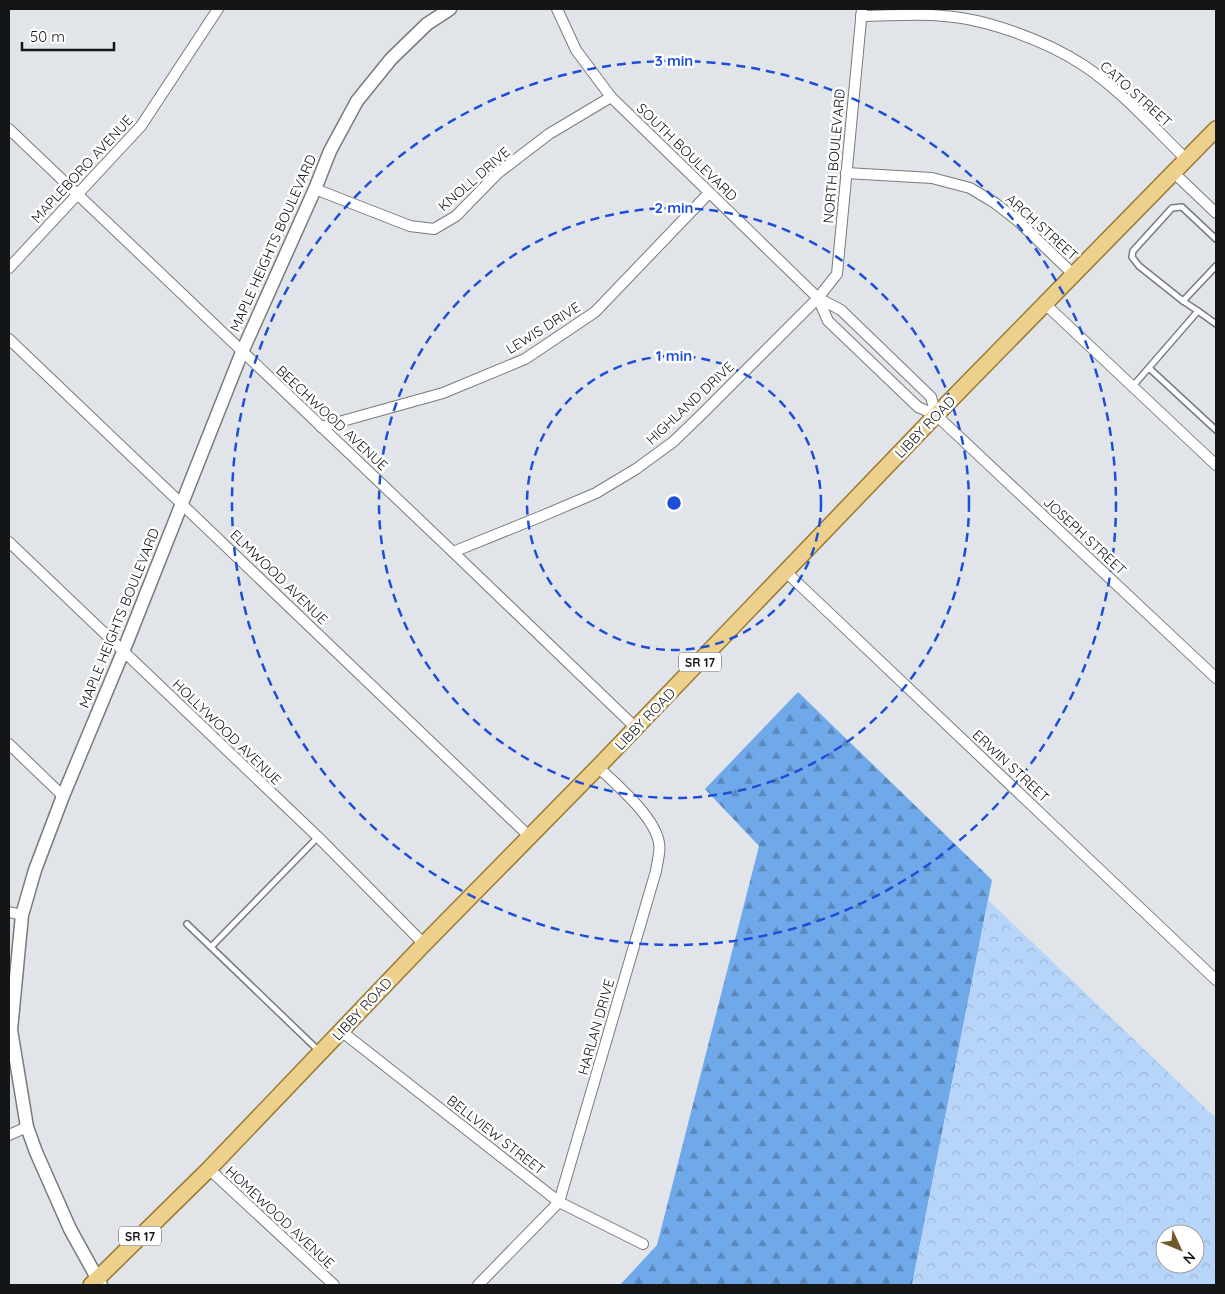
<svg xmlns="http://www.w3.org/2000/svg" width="1225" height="1294" viewBox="0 0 1225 1294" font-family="Quicksand,sans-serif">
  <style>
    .forest { fill: url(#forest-firs) }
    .park { fill: url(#park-crowns); fill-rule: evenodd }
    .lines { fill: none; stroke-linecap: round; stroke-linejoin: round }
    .service-casing { stroke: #777b7e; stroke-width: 8 }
    .minor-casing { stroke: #777b7e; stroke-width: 12 }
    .tertiary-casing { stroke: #777b7e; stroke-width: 15 }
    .primary-casing { stroke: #987a30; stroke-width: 18 }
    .service { stroke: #fff; stroke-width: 5 }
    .minor { stroke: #fff; stroke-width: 10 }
    .tertiary { stroke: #fff; stroke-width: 12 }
    .primary { stroke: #ecd08b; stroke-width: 15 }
    .ring { fill: none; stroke: #1d4ed8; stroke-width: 2.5; stroke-dasharray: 9 6 }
    .labels { text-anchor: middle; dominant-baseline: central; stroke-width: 5; stroke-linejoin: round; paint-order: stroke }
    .shield { fill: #fff; stroke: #5a5b5c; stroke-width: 1 }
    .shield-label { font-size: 12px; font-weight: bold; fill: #141516 }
    .street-label { font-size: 14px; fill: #141516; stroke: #fff }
    .centre { fill: #1d4ed8; stroke: #fff; stroke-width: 2.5 }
    .ring-label { font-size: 15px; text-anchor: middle; font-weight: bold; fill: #1d4ed8; stroke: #fff; stroke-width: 5; stroke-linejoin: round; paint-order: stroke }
  </style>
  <defs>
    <pattern id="forest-firs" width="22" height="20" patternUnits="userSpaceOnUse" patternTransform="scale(1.25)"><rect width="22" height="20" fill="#70a9e9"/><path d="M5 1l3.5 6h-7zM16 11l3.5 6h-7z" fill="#5b88bc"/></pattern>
    <pattern id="park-crowns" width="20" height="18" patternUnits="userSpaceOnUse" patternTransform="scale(1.25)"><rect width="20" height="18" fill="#b7d5f9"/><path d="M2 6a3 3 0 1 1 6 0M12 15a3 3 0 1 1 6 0" fill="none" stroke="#9cb6d5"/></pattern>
  </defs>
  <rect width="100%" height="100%" fill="#e1e4e9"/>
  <polygon class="forest" points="798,692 992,880 912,1285 620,1285 657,1245 759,846 705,789"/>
  <path class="park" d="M988,900l228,218v167h-304zM1165,1234h30v30h-30z"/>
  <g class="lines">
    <defs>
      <g id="service">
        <polyline points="1183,301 1139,266 1132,257 1133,251 1172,208 1182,207 1216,239"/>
        <polyline points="1198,311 1216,324"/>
        <polyline points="1149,368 1216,430"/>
        <polyline points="1133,386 1198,311 1183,301 1216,266"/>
        <polyline points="187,924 319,1051"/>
        <polyline points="211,947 318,837"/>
      </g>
      <g id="minor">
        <polyline points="557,9 576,50 611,97 818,298 841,310 931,397 936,415"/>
        <path d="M861,16c28,0 56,-3 83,0 43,3 103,25 139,49 38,25 70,62 103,94"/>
        <polyline points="9,129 453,552 636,728"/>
        <polyline points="1173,172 1216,213"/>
        <polyline points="846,173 932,178 970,188 995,203 1018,221 1073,274"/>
        <polyline points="315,189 410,226 434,229 456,216 498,173 549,134 611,97"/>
        <polyline points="9,268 141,126 218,9"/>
        <polyline points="818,298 828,321 918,407 936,415 1216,678"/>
        <polyline points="1044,303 1216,465"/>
        <polyline points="9,339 529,836"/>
        <polyline points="321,427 443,393 525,359 595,312 709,193"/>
        <polyline points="9,542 318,837 424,944"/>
        <polyline points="453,552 542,516 596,493 636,469 673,442 702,414 818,298 837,274 862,9"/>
        <polyline points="786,572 1216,980"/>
        <polyline points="9,744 63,796"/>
        <polyline points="9,912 22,915"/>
        <polyline points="341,1031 559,1202 643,1244"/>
        <polyline points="9,1135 27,1127"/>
        <polyline points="209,1169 334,1285"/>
        <path d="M478,1285l81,-83 97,-331c1,-9 5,-20 3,-28 -4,-26 -42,-58 -61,-76"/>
      </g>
      <polyline id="tertiary" points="101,1285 70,1229 36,1152 27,1127 11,1030 22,915 35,870 63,796 123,652 242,352 315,189 330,151 357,101 391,59 427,24 450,9"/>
      <polyline id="primary" points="91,1285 209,1169 424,944 598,767 936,415 1216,129"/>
    </defs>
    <use href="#service" class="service-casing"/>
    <use href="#minor" class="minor-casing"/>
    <use href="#tertiary" class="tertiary-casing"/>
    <use href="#primary" class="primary-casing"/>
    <use href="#service" class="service"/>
    <use href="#minor" class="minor"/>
    <use href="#tertiary" class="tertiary"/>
    <use href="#primary" class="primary"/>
  </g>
  <g class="ring">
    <circle cx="674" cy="503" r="147"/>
    <circle cx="674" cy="503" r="295"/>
    <circle cx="674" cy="503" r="442"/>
  </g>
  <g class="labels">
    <g class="shield">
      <rect x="679" y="652.5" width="42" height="19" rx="4"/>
      <rect x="119" y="1226.5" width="42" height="19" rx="4"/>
    </g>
    <g class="shield-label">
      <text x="700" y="662">SR 17</text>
      <text x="140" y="1236">SR 17</text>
    </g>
    <g class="street-label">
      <text transform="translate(1136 94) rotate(42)">CATO STREET</text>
      <text transform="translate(687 152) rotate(44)">SOUTH BOULEVARD</text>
      <text transform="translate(834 156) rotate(-85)">NORTH BOULEVARD</text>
      <text transform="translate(82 169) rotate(-47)">MAPLEBORO AVENUE</text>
      <text transform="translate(474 179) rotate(-41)">KNOLL DRIVE</text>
      <text transform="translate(1042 227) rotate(42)">ARCH STREET</text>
      <text transform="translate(273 243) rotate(-66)">MAPLE HEIGHTS BOULEVARD</text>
      <text transform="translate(543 328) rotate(-32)">LEWIS DRIVE</text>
      <text transform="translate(690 403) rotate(-43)">HIGHLAND DRIVE</text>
      <text transform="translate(332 418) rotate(43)">BEECHWOOD AVENUE</text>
      <text transform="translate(925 427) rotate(-46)">LIBBY ROAD</text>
      <text transform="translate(1085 536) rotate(43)">JOSEPH STREET</text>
      <text transform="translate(279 577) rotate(44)">ELMWOOD AVENUE</text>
      <text transform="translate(119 618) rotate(-68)">MAPLE HEIGHTS BOULEVARD</text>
      <text transform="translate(645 719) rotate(-46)">LIBBY ROAD</text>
      <text transform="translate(227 732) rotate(44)">HOLLYWOOD AVENUE</text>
      <text transform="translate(1011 766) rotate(43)">ERWIN STREET</text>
      <text transform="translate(362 1009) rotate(-47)">LIBBY ROAD</text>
      <text transform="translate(596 1027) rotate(-74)">HARLAN DRIVE</text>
      <text transform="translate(496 1135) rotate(38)">BELLVIEW STREET</text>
      <text transform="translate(280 1217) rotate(43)">HOMEWOOD AVENUE</text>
    </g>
  </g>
  <circle cx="674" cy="503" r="8" class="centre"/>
  <g class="ring-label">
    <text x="674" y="66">3 min</text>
    <text x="674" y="213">2 min</text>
    <text x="674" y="361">1 min</text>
  </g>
  <rect width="1225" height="1294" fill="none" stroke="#141516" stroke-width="20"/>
  <g transform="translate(1180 1249) rotate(134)"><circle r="24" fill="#ffffff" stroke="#a1a1a2"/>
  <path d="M0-4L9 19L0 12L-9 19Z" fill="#705a2a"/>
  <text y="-8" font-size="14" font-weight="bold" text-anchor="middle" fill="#141516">N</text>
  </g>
  <path d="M22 42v8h92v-8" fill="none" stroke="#141516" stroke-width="2.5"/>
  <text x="30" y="42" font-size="15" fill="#141516" stroke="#ffffff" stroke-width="4" paint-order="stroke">50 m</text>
</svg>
